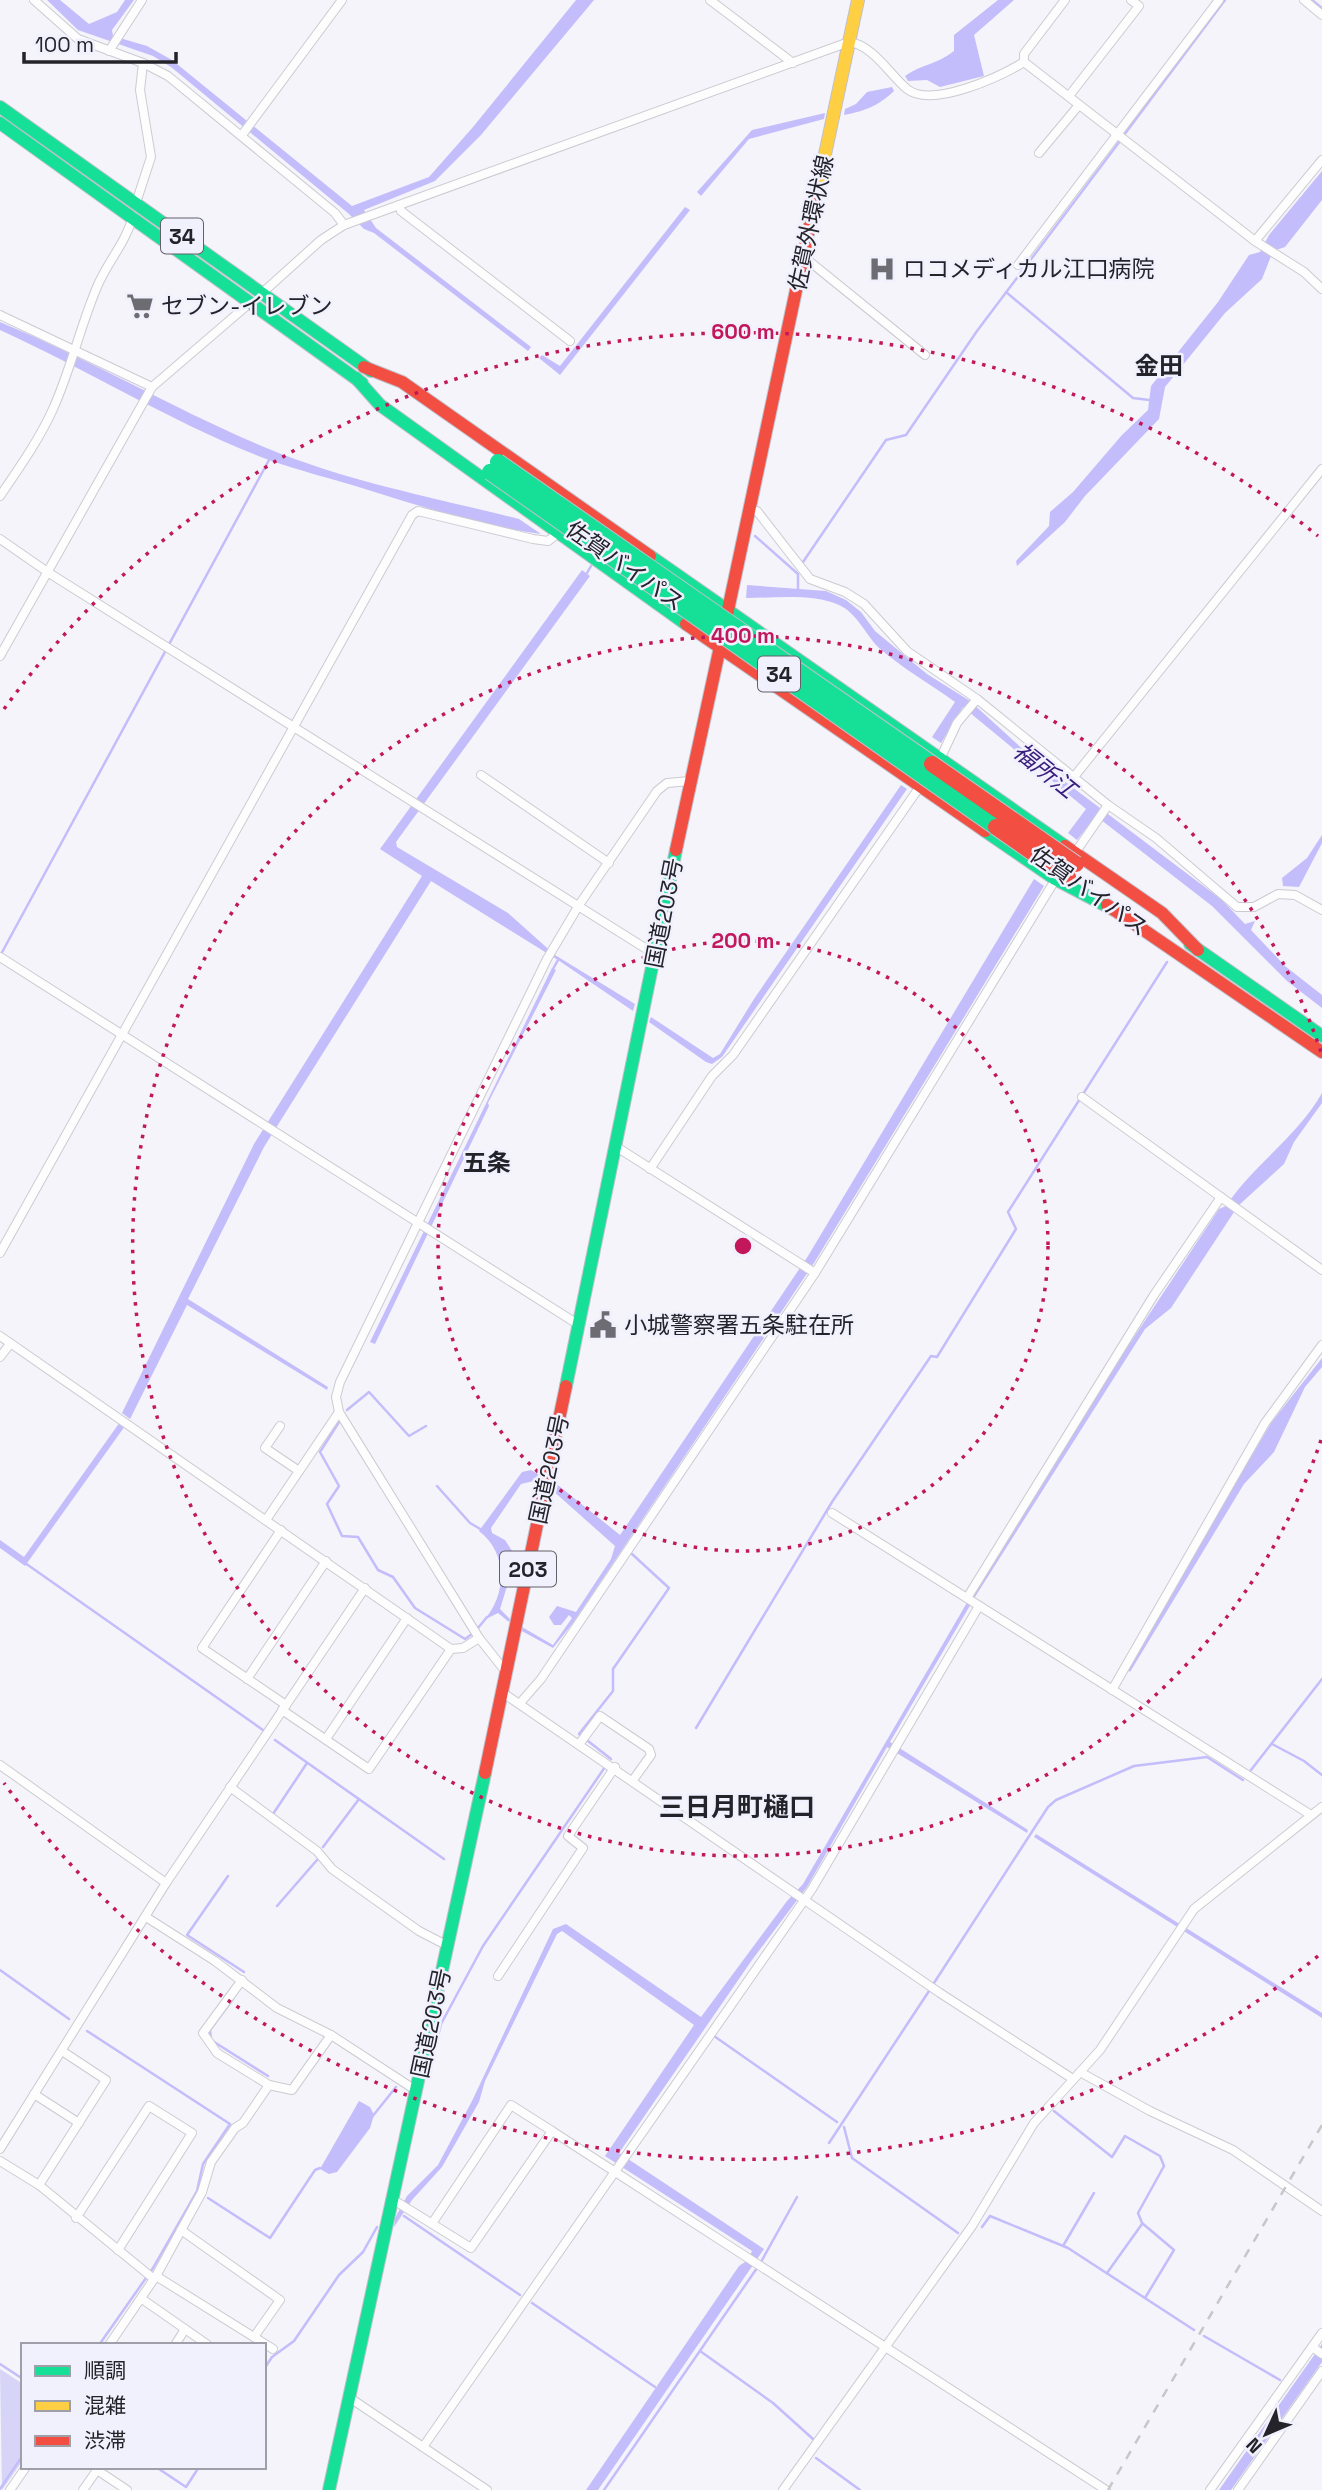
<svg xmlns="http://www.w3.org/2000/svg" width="1322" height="2490" viewBox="0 0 1322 2490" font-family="'Space Grotesk','Noto Sans JP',sans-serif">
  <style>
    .green { fill: #d7d5f7 }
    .water { fill: #c4bdfb }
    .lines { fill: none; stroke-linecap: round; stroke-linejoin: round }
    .stream { stroke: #c4bdfb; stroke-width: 2.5 }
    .street-casing { stroke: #cbcbd1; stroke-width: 10 }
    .fast-casing { stroke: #c0c0cb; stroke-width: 14 }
    .slow-casing { stroke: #c0c0cb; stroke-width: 14 }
    .jam-casing { stroke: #c0c0cb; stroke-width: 14 }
    .street { stroke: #fdfdfe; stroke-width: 8 }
    .fast { stroke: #16e098; stroke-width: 12 }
    .slow { stroke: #ffcf43; stroke-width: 12 }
    .jam { stroke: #f24e42; stroke-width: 12 }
    .rail { stroke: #c7c7c9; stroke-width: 2.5; stroke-dasharray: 9 9; stroke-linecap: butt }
    .fast-bridge-casing { stroke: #c0c0cb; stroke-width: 18; stroke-linecap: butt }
    .jam-bridge-casing { stroke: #c0c0cb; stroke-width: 18; stroke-linecap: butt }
    .fast-bridge { stroke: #16e098; stroke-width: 16 }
    .jam-bridge { stroke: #f24e42; stroke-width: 16 }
    .ring { fill: none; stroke: #c2185b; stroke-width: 3.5; stroke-dasharray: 3.5 7 }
    .labels { text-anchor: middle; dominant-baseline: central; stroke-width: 5; stroke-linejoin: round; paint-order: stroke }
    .shield { fill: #f1f1fd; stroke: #626169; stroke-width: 2 }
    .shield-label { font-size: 21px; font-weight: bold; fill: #24232a }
    .street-label { font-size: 23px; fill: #24232a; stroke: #f1f1fd }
    .poi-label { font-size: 23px; fill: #24232a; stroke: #f1f1fd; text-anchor: start }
    .neighbourhood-label { font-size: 24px; font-weight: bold; fill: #24232a; stroke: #f1f1fd }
    .water-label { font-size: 24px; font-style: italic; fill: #391c7d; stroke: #f1f1fd }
    .quarter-label { font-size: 26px; font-weight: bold; fill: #24232a; stroke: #f1f1fd }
    .centre { fill: #c2185b; stroke: #f1f1fd; stroke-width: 3.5 }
    .ring-label { font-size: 21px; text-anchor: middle; font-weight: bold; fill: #c2185b; stroke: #f1f1fd; stroke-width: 5; stroke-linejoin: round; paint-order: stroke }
  </style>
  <rect width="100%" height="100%" fill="#f4f4fa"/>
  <polygon class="green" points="0,2369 23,2384 23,2460 2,2490"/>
  <g class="water">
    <polygon points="47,0 60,0 89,24 117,12 125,0 134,0 112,30 113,36 147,46 172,60 352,206 429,177 473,127 576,0 594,0 481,135 435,181 364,210 376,228 531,347 528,351 374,233 364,229 349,214 171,67 153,56 78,30"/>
    <path d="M998,0h16l-40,35 10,41 -44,11 -13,-7 -19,1 -3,-5c17,-12 33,-12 49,-25v-16z"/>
    <path d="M892,87l2,4c-16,15 -29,20 -50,24l1,-6 11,-5 11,-12z"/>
    <polygon points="825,113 824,119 749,139 701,196 697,192 752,130"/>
    <polygon points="1322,171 1322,200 1285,247 1273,251 1262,279 1225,313 1165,387 1159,419 1085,496 1065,522 1017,566 1016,561 1049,526 1050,512 1073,492 1122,435 1148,410 1151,386 1218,302 1249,255 1260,252 1269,235"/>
    <polygon points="685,207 690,210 560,375 539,358 542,355 560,366"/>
    <path d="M0,322c92,38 177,89 269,127 80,33 167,49 250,70l22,15c-60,-8 -118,-27 -176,-45 -32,-10 -65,-18 -96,-29 -93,-35 -179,-89 -269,-130z"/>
    <polygon points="582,570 590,576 396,842 397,847 508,913 555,955 635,1004 633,1011 558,960 431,881 264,1147 188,1299 328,1387 327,1390 187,1305 130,1419 122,1413 254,1144 422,876 380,849"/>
    <path d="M747,585l79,6 20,9 15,12 14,19 52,43 43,27 57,52 195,147 23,24 10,-3 -4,9 34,36 37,29v13l-35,-27 -75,-75 -116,-90 -19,24 -9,-7 18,-24 -123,-102 -22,36 -9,-6 23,-35c-25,-18 -53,-34 -76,-54 -14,-14 -22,-35 -40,-43 -27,-12 -64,-7 -93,-7z"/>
    <polygon points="901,785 907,789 722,1057 712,1064 706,1062 649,1022 651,1017 713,1058 720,1054 754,999"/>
    <polygon points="1322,835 1322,843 1299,887 1283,886 1282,878 1307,858"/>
    <polygon points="1034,879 1044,886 814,1263 573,1623 553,1648 520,1630 522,1627 553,1645 572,1618 569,1615 561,1625 554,1625 549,1617 557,1606 576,1612 611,1559 615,1546 551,1489 554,1482 620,1535 808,1256"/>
    <polygon points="552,968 556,970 488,1103 489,1106 375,1344 370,1342"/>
    <path d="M1322,1093v10l-28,39 -10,22 -46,42 -67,102 -26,21 -170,268 -85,145 138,88 -1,3 -140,-86 -80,140 -55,73 -133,193 145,96 -166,241h-12l153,-224 9,-6 4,-9 -147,-95 89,-131 -132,-94 -5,3 -72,147 -6,21 -37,65 -30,33 -18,27 1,-9 12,-22 31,-31 34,-64 81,-172 13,-5 135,93 86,-116 16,-17 169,-290 111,-180 136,-205 7,-3c27,-41 71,-69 96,-113z"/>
    <polygon points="1322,1358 1322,1367 1305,1387 1274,1452 1244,1484 1130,1672 1126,1668 1271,1423"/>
    <polygon points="120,1422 125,1426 25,1566 0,1548 0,1540 24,1557"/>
    <path d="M531,1470l7,4v6l-17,4 -30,44 1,5 13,7 11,17 -16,52 10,10 -1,3 -11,-9 -14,7c23,-26 24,-67 -5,-89l43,-59z"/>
    <polygon points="1036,1834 1322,2013 1322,2018 1034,1837"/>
    <polygon points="359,2101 370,2107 374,2115 370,2128 337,2172 329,2174 320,2169"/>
    <polygon points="1322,2344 1322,2362 1231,2490 1219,2490"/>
  </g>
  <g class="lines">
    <g class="stream">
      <polyline points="1312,0 1322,8"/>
      <polyline points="1124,135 1225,0"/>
      <polyline points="1006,292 1133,398 1149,400"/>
      <polyline points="755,536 798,574 798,591"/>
      <polyline points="803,562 886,440 906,435 977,331 1120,141"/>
      <polyline points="587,573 591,566"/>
      <polyline points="0,956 269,460"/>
      <polyline points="553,969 558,960"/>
      <polyline points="347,1410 369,1392 409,1436 426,1426"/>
      <polyline points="339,1422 320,1452 339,1486 327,1504 342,1536 358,1537 378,1570 393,1577 415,1608 465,1639 472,1634"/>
      <polyline points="437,1486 470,1523 482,1530"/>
      <polyline points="25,1563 263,1730"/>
      <polyline points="478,1628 487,1617"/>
      <polyline points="696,1728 832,1502 931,1356 937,1357 1016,1229 1008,1212 1167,962"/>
      <polyline points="275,1740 444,1859"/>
      <polyline points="1272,1744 1304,1761 1322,1775"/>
      <polyline points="611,1759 579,1734 613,1691 613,1669 669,1588 632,1554"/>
      <polyline points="1251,1770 1322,1679"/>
      <polyline points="273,1814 307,1763"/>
      <polyline points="323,1847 359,1799"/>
      <polyline points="228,1876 187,1935 244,1972"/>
      <polyline points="277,1906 317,1860"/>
      <polyline points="0,1970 69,2019"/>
      <polyline points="934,1983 1048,1807 1056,1800 1134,1766 1207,1757 1243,1780"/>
      <polyline points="233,1999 210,2030 211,2040 268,2076"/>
      <polyline points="87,2031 230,2124 203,2164 197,2191 153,2268 99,2345"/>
      <polyline points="714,2036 837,2122"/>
      <polyline points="428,2076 441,2024 483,1946 605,1767"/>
      <polyline points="1054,2111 1112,2157 1125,2136 1160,2156 1164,2166 1138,2213 1142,2223 1174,2250 1145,2298"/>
      <polyline points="372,2117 396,2087"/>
      <polyline points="844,2127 852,2158 958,2233"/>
      <polyline points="829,2143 929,1991"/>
      <polyline points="208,2198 270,2238 315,2170 320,2168"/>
      <polyline points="404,2216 520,2295"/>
      <polyline points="982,2227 990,2216 1068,2248 1194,2330"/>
      <polyline points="1063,2246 1094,2193"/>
      <polyline points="761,2262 797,2197"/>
      <polyline points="1107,2273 1142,2224"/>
      <polyline points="532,2303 655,2387"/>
      <polyline points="1204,2336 1280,2380"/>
      <polyline points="700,2351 773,2403 813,2439"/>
      <polyline points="0,2364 23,2379"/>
      <polyline points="264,2369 272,2357 294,2341 339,2275 363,2252 377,2227"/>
      <polyline points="816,2458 860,2490"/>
      <polyline points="156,2467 186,2487 199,2467"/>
      <polyline points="0,2489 23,2455"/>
      <polyline points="604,2490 757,2268"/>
    </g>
    <defs>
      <g id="street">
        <polyline points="34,0 78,39 143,63 168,76 335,213 344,225"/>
        <polyline points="710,0 793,63"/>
        <polyline points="1304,0 1322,15"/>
        <polyline points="109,51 142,0"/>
        <polyline points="1024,62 1024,54 1065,0"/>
        <polyline points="1069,96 1139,6 1131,0"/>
        <polyline points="242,135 342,0"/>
        <polyline points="1039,153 1079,105"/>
        <polyline points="136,203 151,157 140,90 143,63"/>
        <polyline points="399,205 401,211 570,341"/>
        <polyline points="1255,241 1322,160"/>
        <polyline points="804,257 925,355"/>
        <polyline points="1018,265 1219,0"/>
        <path d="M261,294l60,-54 23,-15 505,-183c24,3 41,33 58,47 25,20 94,-13 117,-27l231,179 49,31 18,17"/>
        <polyline points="0,315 152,387"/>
        <path d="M0,496c19,-28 39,-56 53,-87 18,-40 27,-82 44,-122 10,-25 29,-44 36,-71"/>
        <polyline points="750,509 757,511 810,579 845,592 864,604 907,651 977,699 1108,805 1156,838 1237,907 1254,907 1278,894 1295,895 1322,910"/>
        <polyline points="0,539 49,573 656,955"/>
        <polyline points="0,656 152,387 251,302"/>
        <polyline points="941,757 957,723 977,699"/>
        <polyline points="481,775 609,863"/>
        <polyline points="1073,778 1322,469"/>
        <polyline points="1075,853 1108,805"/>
        <polyline points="0,957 579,1325"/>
        <polyline points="1082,1097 1322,1270"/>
        <polyline points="615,1146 815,1273"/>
        <polyline points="650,1169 712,1076 733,1055 921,785"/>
        <polyline points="0,1253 412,515 418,511 533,539 548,541 557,534"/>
        <polyline points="0,1336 451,1649 463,1648 479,1638"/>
        <polyline points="0,1357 10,1344"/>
        <polyline points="280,1426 265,1448 299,1471"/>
        <polyline points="832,1513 1311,1815"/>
        <polyline points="266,1520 339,1412"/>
        <polyline points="281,1530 202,1648 286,1705"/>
        <polyline points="967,1598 1154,1295 1221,1197"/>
        <polyline points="506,1672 479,1638 339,1412 336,1397 340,1382 547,959 579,905 657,791 667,783 690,781"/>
        <polyline points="247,1679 326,1561"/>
        <polyline points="1112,1690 1265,1423 1322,1345"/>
        <polyline points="503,1693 940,1993 1073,2079"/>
        <polyline points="521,1702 541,1679 815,1273 1057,877"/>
        <polyline points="282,1710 369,1769 451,1649"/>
        <polyline points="326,1739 407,1618"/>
        <polyline points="580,1743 600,1716 649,1749 651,1755 633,1780"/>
        <polyline points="0,1765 166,1883"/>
        <polyline points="230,1787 317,1851 332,1869 419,1931 448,1946"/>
        <polyline points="146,1917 215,1961 277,2008 331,2035 417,2091"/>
        <polyline points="498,1976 583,1848 568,1836 615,1767"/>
        <polyline points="242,1980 203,2033 217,2053 269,2085"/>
        <polyline points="1080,2072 1150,2111 1233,2150 1322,2211"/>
        <polyline points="34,2094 79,2123"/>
        <polyline points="0,2149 166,1883 365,1588"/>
        <polyline points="0,2161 39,2185 154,2279"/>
        <polyline points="39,2185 106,2080 62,2051"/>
        <polyline points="392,2199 471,2248 552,2131 1106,2490"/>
        <polyline points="76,2218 149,2106 192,2133 118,2250"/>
        <polyline points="433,2222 511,2105 552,2131"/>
        <polyline points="181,2230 280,2300 254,2337"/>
        <polyline points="156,2276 273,2349"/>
        <polyline points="142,2299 208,2345"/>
        <polyline points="109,2345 156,2276 202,2192 211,2162 235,2128 243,2123 269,2085 292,2090 331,2035"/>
        <polyline points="175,2345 185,2329"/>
        <polyline points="1312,2347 1322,2354"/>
        <polyline points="350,2398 487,2490"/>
        <polyline points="423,2447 812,1889 979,1606"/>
        <polyline points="10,2490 26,2467"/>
        <polyline points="83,2490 97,2470 127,2490"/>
        <polyline points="783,2490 972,2226 1034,2123 1100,2050 1194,1909 1322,1807"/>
        <polyline points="1210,2490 1322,2333"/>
        <polyline points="1238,2490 1322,2371"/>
      </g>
      <g id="fast">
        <polyline points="0,107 371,371"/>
        <polyline points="0,123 362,383"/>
        <polyline points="356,378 380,405 686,624"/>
        <polyline points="650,556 1065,846"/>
        <polyline points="985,831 1055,879 1114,910"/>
        <polyline points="1190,944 1322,1036"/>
        <polyline points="566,1386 676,850"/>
        <polyline points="329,2490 485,1773"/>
      </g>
      <polyline id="slow" points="815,201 858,0"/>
      <g id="jam">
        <polyline points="364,367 402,382 650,556"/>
        <polyline points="728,610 815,201"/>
        <polyline points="686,624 985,831"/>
        <polyline points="1065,846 1162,913 1198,950"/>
        <polyline points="676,850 728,610"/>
        <polyline points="1107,905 1322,1052"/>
        <polyline points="485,1773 566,1386"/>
      </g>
    </defs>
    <use href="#street" class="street-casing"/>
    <use href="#fast" class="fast-casing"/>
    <use href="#slow" class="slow-casing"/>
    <use href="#jam" class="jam-casing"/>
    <use href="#street" class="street"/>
    <use href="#fast" class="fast"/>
    <use href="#slow" class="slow"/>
    <use href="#jam" class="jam"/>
    <polyline class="rail" points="1108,2490 1322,2125"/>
    <defs>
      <g id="fast-bridge">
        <polyline points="498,462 932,764"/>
        <polyline points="490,472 996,827"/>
      </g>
      <g id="jam-bridge">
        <polyline points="932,764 1076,864"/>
        <polyline points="996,827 1068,877"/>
      </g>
    </defs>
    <use href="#fast-bridge" class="fast-bridge-casing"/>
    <use href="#jam-bridge" class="jam-bridge-casing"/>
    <use href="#fast-bridge" class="fast-bridge"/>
    <use href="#jam-bridge" class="jam-bridge"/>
  </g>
  <g class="ring">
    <circle cx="743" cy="1246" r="305"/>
    <path d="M1321 1440A610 610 0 1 1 1321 1052"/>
    <path d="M1318 1956A914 914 0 0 1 4 1783M4 709A914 914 0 0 1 1318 536"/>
  </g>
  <defs>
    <symbol id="hospital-bare" viewBox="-9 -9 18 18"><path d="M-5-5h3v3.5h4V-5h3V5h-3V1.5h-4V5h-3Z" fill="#6d6c73" stroke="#f1f1fd" stroke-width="2.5" paint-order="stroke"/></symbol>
    <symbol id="supermarket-bare" viewBox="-9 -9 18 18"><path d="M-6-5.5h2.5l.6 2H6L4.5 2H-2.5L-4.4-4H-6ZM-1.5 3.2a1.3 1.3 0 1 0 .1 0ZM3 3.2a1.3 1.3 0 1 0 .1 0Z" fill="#6d6c73" stroke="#f1f1fd" stroke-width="2.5" paint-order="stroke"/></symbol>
    <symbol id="civic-bare" viewBox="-9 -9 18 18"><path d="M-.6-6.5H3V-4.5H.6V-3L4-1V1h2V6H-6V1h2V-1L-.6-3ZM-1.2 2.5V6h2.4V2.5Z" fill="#6d6c73" stroke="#f1f1fd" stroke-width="2.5" paint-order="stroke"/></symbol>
  </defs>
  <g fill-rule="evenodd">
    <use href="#hospital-bare" x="863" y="250" width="38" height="38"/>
    <use href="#supermarket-bare" x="121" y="287" width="38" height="38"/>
    <use href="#civic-bare" x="584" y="1306" width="38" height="38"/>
  </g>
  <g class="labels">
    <g class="shield">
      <rect x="161" y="218.5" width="42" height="35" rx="5"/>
      <rect x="758" y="656.5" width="42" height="35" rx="5"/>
      <rect x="500" y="1551.5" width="56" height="35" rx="5"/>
    </g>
    <g class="shield-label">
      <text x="182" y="236">34</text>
      <text x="779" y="674">34</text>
      <text x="528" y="1569">203</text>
    </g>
    <g class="street-label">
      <text transform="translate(811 223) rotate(-78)">佐賀外環状線</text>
      <text transform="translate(625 566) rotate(35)">佐賀バイパス</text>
      <text transform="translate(1089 891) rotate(35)">佐賀バイパス</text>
      <text transform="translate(664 913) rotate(-79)">国道203号</text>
      <text transform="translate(549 1469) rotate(-78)">国道203号</text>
      <text transform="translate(431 2023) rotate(-78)">国道203号</text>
    </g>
    <g class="poi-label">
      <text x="903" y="269">ロコメディカル江口病院</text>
      <text x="161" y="306">セブン-イレブン</text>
      <text x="624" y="1325">小城警察署五条駐在所</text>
    </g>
    <g class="neighbourhood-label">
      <text x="1159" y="365">金田</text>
      <text x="487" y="1162">五条</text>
    </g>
    <g class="water-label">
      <text transform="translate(1045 770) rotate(39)">福所江</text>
    </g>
    <g class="quarter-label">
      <text x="737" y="1807">三日月町樋口</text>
    </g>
  </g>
  <circle cx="743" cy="1246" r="10" class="centre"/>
  <g class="ring-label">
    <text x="743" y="339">600 m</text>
    <text x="743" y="643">400 m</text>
    <text x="743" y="948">200 m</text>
  </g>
  <rect x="21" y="2343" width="245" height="126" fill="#f1f1fd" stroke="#9f9fa9" stroke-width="2"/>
  <rect x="35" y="2366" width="35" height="10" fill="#16e098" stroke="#9f9fa9" stroke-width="2"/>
  <text x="84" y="2378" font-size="21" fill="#24232a">順調</text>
  <rect x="35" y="2401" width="35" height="10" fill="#ffcf43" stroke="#9f9fa9" stroke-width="2"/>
  <text x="84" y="2413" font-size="21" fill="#24232a">混雑</text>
  <rect x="35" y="2436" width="35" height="10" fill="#f24e42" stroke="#9f9fa9" stroke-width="2"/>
  <text x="84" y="2448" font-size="21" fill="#24232a">渋滞</text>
  <g transform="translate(1266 2434) rotate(226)" stroke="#f1f1fd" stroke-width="5" paint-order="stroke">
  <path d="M0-5L12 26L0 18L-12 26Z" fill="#24232a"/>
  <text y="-10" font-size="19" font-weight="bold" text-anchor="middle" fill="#24232a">N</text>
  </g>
  <path d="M24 52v10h152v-10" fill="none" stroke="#24232a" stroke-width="3.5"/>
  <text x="35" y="52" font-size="21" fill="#24232a" stroke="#f1f1fd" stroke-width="5" paint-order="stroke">100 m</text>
</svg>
